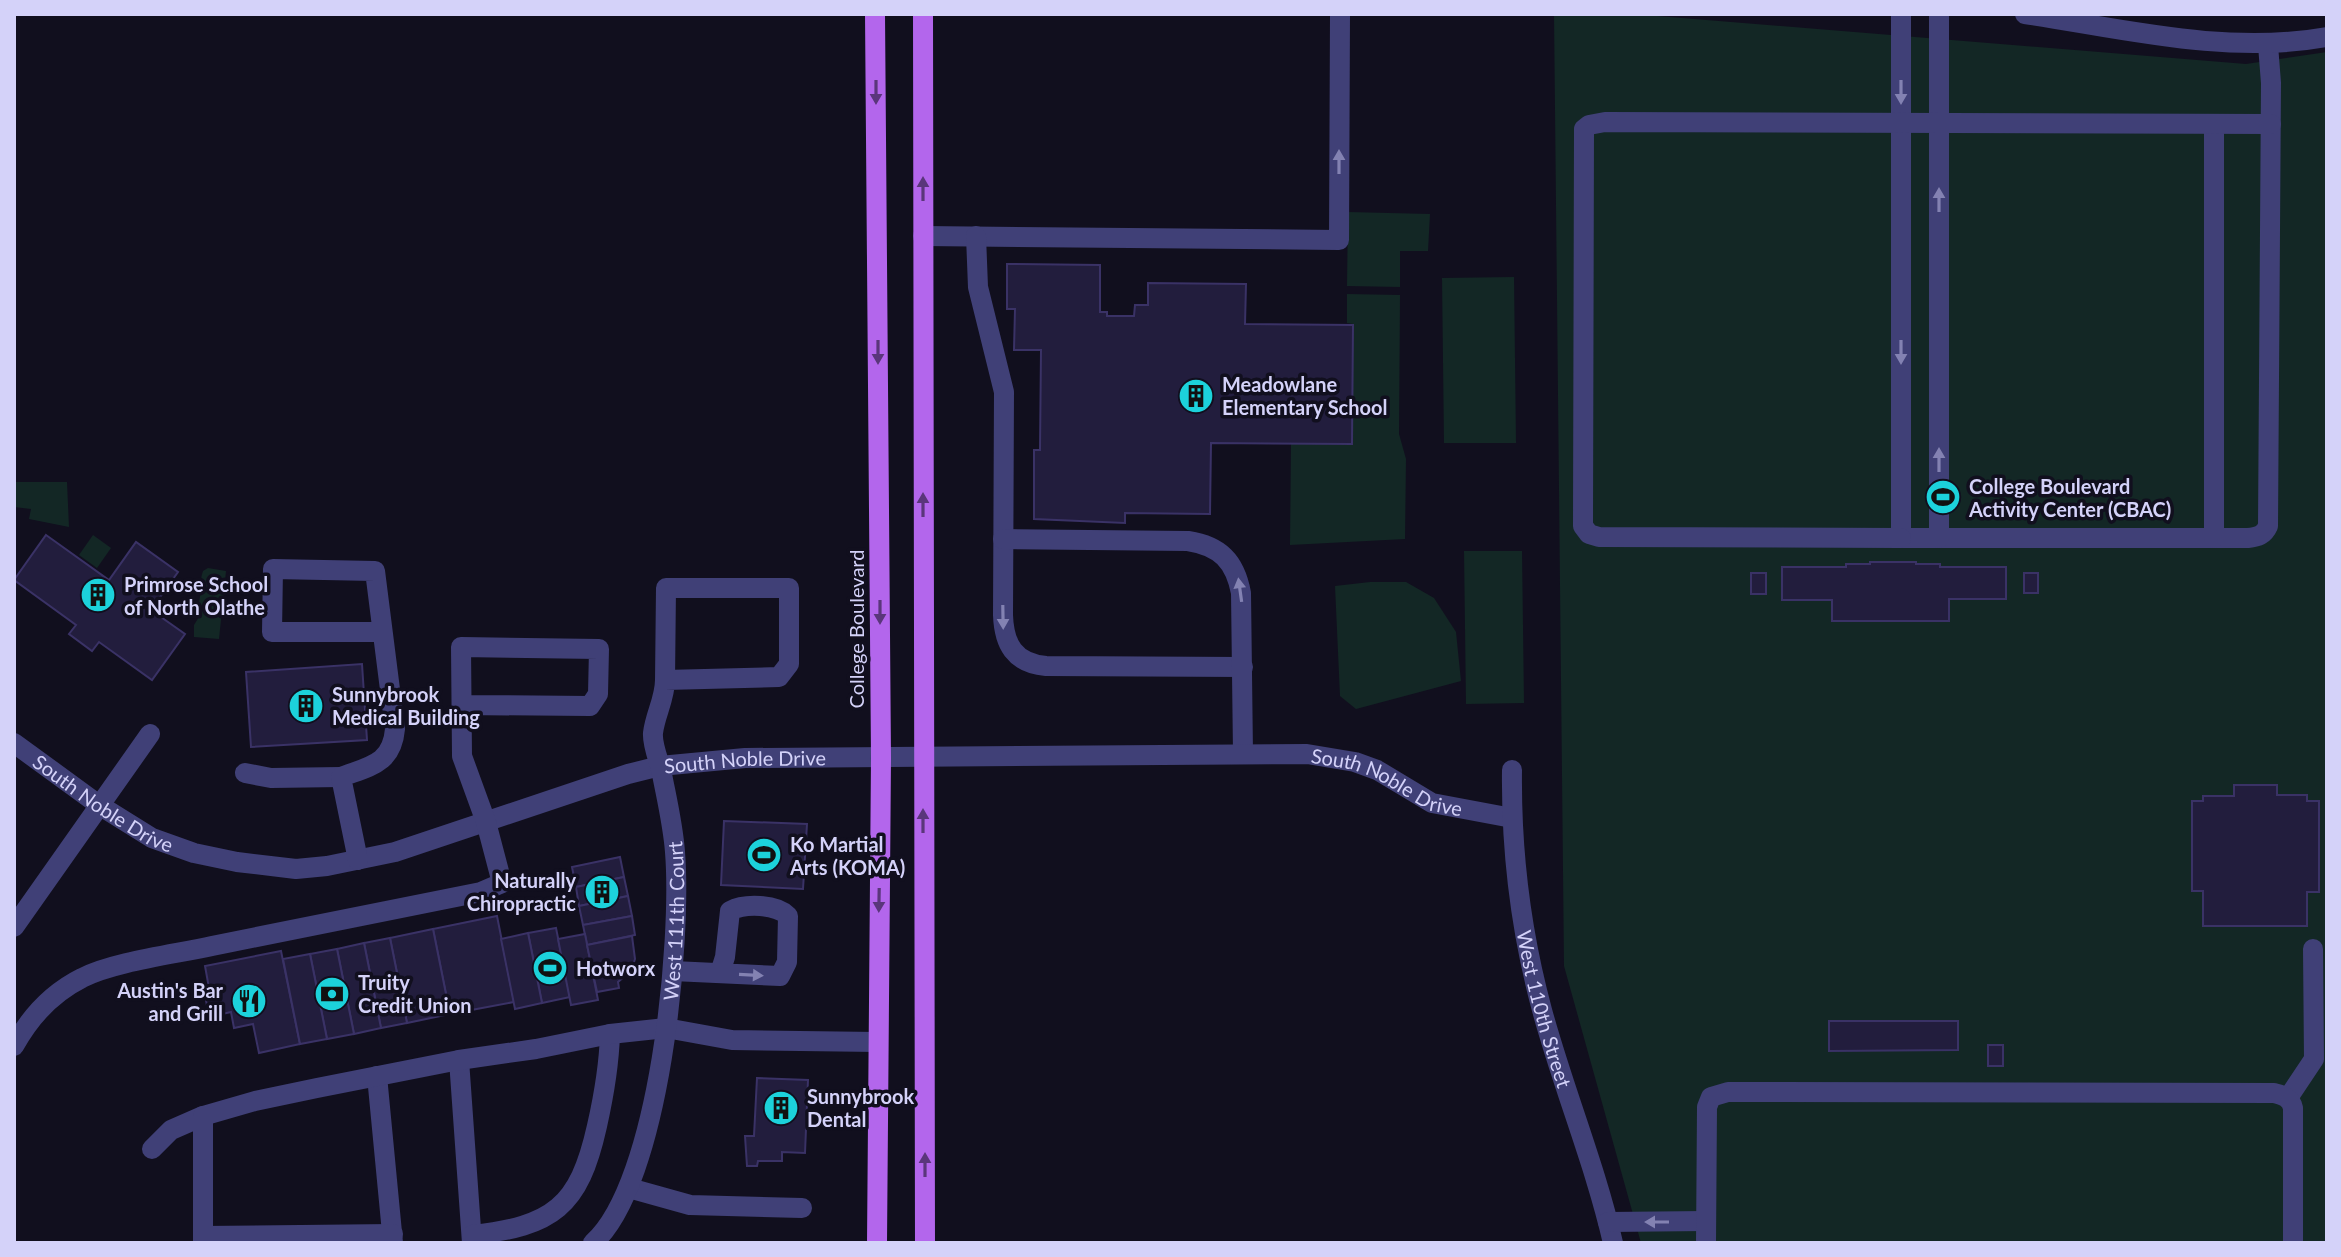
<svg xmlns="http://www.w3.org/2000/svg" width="2341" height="1257" viewBox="0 0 2341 1257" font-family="Lato,sans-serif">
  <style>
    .green { fill: #132725 }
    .building { fill: #221d3d; stroke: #3a3266; stroke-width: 2 }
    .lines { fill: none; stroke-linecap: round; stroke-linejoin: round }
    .minor { stroke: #404077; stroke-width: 20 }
    .major { stroke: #b366ec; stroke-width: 20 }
    .oneway { fill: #5a367b }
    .oneway2 { fill: #8382b2 }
    .labels { text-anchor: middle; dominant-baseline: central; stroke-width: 7; stroke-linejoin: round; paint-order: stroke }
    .poi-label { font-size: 20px; font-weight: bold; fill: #d4d2f9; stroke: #110f1e; text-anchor: start }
    .street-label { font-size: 20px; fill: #d4d2f9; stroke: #110f1e }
  </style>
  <rect width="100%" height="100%" fill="#110f1e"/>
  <g class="green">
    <polygon points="1554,14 1633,14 2246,64 2327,52 2327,1243 1641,1243 1564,966"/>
    <polygon points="1348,212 1430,214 1428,251 1400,251 1400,287 1347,286"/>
    <polygon points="1514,277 1516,443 1444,443 1442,278"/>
    <polygon points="1347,294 1400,295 1399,434 1406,459 1405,539 1290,545 1291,444 1352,444 1353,324 1347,323"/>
    <polygon points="14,482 67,482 69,527 29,519 31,509 14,507"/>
    <polygon points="93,535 111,548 97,568 79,555"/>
    <polygon points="1464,551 1522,551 1524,703 1466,704"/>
    <path d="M208,568l18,3 -7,68 -25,-2v-12l10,-16 -5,-7c3,-11 0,-20 4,-31z"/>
    <polygon points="1370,582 1406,582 1434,598 1456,632 1461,681 1356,709 1340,696 1335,586"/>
  </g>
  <g class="building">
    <polygon points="1007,264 1100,265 1100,312 1107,312 1107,316 1134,316 1135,305 1148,305 1148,283 1246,284 1245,324 1353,325 1352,444 1211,443 1210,514 1125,513 1125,523 1034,519 1034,450 1040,450 1041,350 1014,350 1015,309 1007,309"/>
    <polygon points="46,535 109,580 136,542 178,572 151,610 185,634 152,680 99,642 92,651 69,634 76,625 14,580"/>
    <polygon points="1870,562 1916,562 1916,564 1940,564 1940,567 2006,567 2006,599 1949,599 1949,621 1832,621 1832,600 1782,600 1782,567 1846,567 1846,564 1870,564"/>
    <rect x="1751" y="573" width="15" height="21"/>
    <rect x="2024" y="573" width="14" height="20"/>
    <polygon points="362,664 367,740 251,747 246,672"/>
    <polygon points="2234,785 2277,785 2277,795 2307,795 2307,801 2319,801 2319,892 2307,892 2307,926 2203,926 2203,891 2192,891 2192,801 2203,801 2203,796 2234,796"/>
    <polygon points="724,821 807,824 803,889 721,885"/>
    <polygon points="620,857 624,877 576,887 572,867"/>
    <polygon points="624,877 628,896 579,906 576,887"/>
    <polygon points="628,896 632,916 583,925 579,906"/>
    <polygon points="497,916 514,1002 450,1014 433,929"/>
    <polygon points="632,916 635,935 587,945 583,925"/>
    <polygon points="556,928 570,997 542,1003 528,933"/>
    <polygon points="433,929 450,1014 407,1023 390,938"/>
    <polygon points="528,933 542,1003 515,1009 501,939"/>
    <polygon points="585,934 598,1000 571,1005 558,939"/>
    <polygon points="632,936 635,959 631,971 618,982 619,988 597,992 587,945"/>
    <polygon points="390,938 407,1023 381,1028 364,943"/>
    <polygon points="364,943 381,1028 354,1034 337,949"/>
    <polygon points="337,949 354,1034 327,1039 310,954"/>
    <polygon points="281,951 300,1044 259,1053 253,1024 234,1028 231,1012 209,1017 204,989 209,988 205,966"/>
    <polygon points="310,954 327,1039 300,1044 283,959"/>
    <polygon points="1829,1021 1958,1021 1958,1050 1829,1051"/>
    <rect x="1988" y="1045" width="15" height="21"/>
    <polygon points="757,1078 808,1080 805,1153 782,1152 782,1161 758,1161 757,1166 747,1166 745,1136 754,1136"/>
  </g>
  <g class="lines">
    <g class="minor">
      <path d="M1901,14v524h347c10,-1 16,-3 20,-12l3,-443 -3,-38"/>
      <polyline points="1939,14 1939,538"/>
      <path d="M2025,14c99,15 202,41 302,23"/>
      <polyline points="2214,124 2214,538"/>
      <polyline points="923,236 1339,240 1340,14"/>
      <path d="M976,236l2,51 26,105 -1,223c1,29 11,48 43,51l197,1"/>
      <polyline points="1901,538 1599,537 1589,534 1583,526 1584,129 1589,125 1605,122 2271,124"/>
      <path d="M1003,539l185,2c32,5 47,20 53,52l2,161"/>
      <path id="s1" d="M14,743l85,62 53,33 42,15 43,9 59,7 31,-3 68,-14 233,-78 32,-8 85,-8 562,-4 48,8 22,8 55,33 80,15"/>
      <path id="s2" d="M1512,770c-1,81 9,162 30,240 21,78 53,154 71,233"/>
      <polyline points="245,773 271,778 341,777"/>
      <path d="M358,860l-17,-83c29,-11 51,-13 54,-48l-20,-158 -102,-2 -1,63h110"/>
      <polyline points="14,927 150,734"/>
      <path d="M673,971l107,5 7,-14 1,-46c-12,-12 -43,-13 -58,-5l-5,46 -5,16"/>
      <path d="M14,1046c16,-29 38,-53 68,-68 30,-16 94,-24 130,-32 89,-18 179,-36 269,-54l21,-9 -16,-61 -24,-66 -1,-109 138,2 -1,45 -8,12 -128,-1"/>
      <polyline points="459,1060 472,1243"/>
      <polyline points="377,1076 393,1243"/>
      <polyline points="2288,1098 2314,1059 2313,949"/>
      <polyline points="152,1149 171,1130 203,1116"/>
      <polyline points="629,1188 690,1205 802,1208"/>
      <polyline points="1608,1222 1706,1221"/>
      <path d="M472,1235c81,-9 107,-28 125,-109 7,-31 12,-60 13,-92"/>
      <polyline points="203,1236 393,1234"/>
      <polyline points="203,1243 203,1116 255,1101 317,1088 459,1060 536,1049 610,1034 666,1028 732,1040 877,1042"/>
      <path id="s3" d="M593,1243c67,-60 89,-302 82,-391 -2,-28 -9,-56 -14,-83 -3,-11 -9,-25 -8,-36 2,-18 12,-34 12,-53l1,-92h123v76l-10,13 -114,3"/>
      <path d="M1706,1243l1,-136 4,-10 17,-5 546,1c9,2 17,5 19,15v135"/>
    </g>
    <g class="major">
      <polyline points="875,14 881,758 877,1243"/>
      <polyline points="923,14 925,1243"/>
    </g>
  </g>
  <defs><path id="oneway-solid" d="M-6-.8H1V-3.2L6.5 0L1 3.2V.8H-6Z" transform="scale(2)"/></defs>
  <g class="oneway">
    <use href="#oneway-solid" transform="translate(876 92) rotate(90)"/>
    <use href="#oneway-solid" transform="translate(923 189) rotate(-90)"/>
    <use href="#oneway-solid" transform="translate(878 352) rotate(90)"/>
    <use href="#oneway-solid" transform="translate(923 505) rotate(-90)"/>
    <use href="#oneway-solid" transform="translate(880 612) rotate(90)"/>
    <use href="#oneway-solid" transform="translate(923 821) rotate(-90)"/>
    <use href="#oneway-solid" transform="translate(879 900) rotate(91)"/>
    <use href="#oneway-solid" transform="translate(925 1165) rotate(-90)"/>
  </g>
  <g class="oneway2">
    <use href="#oneway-solid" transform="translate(1901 92) rotate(90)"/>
    <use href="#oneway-solid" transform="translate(1339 162) rotate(-90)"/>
    <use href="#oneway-solid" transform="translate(1939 200) rotate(-90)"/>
    <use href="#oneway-solid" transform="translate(1901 352) rotate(90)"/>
    <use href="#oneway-solid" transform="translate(1939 460) rotate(-90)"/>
    <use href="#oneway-solid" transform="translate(1240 590) rotate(-98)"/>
    <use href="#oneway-solid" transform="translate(1003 617) rotate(89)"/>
    <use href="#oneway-solid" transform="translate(751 975) rotate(3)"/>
    <use href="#oneway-solid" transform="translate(1657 1222) rotate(180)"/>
  </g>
  <defs>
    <symbol id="building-disc" viewBox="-11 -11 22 22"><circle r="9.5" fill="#1cd2db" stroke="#110f1e"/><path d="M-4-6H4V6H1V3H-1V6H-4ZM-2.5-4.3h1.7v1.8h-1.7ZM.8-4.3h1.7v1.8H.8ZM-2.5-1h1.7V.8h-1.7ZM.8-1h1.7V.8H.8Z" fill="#111"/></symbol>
    <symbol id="stadium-disc" viewBox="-11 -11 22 22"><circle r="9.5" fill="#1cd2db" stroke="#110f1e"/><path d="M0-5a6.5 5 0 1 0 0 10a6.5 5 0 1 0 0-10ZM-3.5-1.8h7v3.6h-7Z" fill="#111"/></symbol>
    <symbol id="bank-disc" viewBox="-11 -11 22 22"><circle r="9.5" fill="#1cd2db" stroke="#110f1e"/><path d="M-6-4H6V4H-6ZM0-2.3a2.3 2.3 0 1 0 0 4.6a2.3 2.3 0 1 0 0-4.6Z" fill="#111"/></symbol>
    <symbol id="restaurant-disc" viewBox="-11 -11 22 22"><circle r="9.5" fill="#1cd2db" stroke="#110f1e"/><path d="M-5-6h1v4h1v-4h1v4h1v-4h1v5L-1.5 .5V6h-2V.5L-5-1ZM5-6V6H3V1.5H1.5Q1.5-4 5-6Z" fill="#111"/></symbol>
  </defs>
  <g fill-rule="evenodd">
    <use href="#building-disc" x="1176" y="376" width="40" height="40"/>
    <use href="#stadium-disc" x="1923" y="477" width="40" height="40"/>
    <use href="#building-disc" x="78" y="575" width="40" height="40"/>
    <use href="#building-disc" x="286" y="686" width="40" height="40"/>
    <use href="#stadium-disc" x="744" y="835" width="40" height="40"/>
    <use href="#building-disc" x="582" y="872" width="40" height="40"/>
    <use href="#stadium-disc" x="530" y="948" width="40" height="40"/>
    <use href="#bank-disc" x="312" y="974" width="40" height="40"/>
    <use href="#restaurant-disc" x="229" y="981" width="40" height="40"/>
    <use href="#building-disc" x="761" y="1088" width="40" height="40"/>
  </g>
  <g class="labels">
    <g class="poi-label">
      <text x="1222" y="384">Meadowlane<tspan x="1222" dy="23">Elementary School</tspan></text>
      <text x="1969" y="486">College Boulevard<tspan x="1969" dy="23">Activity Center (CBAC)</tspan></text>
      <text x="124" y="584">Primrose School<tspan x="124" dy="23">of North Olathe</tspan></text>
      <text x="332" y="694">Sunnybrook<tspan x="332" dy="23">Medical Building</tspan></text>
      <text x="790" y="844">Ko Martial<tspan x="790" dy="23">Arts (KOMA)</tspan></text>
      <text x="576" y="880" text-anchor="end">Naturally<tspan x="576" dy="23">Chiropractic</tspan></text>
      <text x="576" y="968">Hotworx</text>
      <text x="358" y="982">Truity<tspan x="358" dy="23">Credit Union</tspan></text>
      <text x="223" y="990" text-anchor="end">Austin's Bar<tspan x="223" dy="23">and Grill</tspan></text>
      <text x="807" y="1096">Sunnybrook<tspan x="807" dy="23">Dental</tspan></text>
    </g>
    <g class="street-label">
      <text transform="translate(856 629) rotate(-90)">College Boulevard</text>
      <text stroke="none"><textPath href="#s1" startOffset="780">South Noble Drive</textPath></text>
      <text stroke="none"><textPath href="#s1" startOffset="1428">South Noble Drive</textPath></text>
      <text stroke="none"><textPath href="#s1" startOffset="108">South Noble Drive</textPath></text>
      <text stroke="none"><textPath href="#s3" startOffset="338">West 111th Court</textPath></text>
      <text stroke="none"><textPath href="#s2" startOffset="242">West 110th Street</textPath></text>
    </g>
  </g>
  <rect width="2341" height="1257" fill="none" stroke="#d4d2f9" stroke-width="32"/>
</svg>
